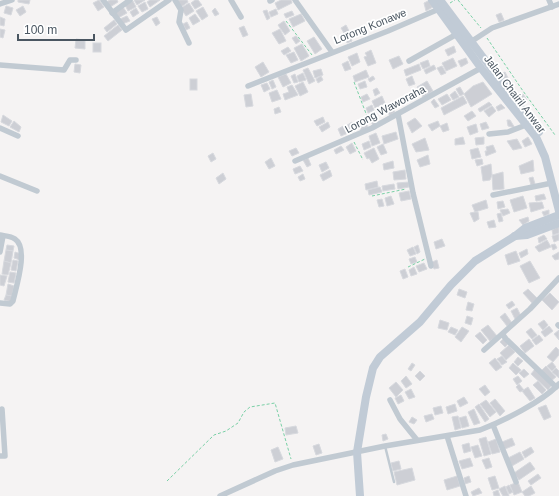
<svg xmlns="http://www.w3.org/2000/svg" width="559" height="496" viewBox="0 0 559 496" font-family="Arial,sans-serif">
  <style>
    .building { fill: #cdcfd5; stroke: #d7d9de }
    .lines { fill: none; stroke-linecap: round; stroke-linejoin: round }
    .path { stroke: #7ad0a6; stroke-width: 1; stroke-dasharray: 3 2; stroke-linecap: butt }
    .service { stroke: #c1cad2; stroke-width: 2.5 }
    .minor { stroke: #c1cad2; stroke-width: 5.5 }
    .secondary { stroke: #c1cbd6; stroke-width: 8 }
    .labels { text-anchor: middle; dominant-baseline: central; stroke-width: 3.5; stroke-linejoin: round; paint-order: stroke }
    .street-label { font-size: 11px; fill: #4a5661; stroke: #fff }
  </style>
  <rect width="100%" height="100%" fill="#f5f3f3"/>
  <g class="building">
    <polygon points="18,0 30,0 29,4 18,2"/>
    <polygon points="99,0 104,7 98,11 93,3"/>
    <polygon points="110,0 117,0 118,2 110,7 106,2"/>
    <polygon points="134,0 145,0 137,5"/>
    <polygon points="150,0 160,0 150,7 147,2"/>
    <polygon points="177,0 187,0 188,2 181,7"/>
    <polygon points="195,0 198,0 202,5 195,9 191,3"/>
    <polygon points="281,0 291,0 292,3 278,10 275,3"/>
    <polygon points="430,0 433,7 426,11 424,3"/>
    <polygon points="133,1 136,7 128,11 125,5"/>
    <polygon points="145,2 148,9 142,12 138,6"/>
    <polygon points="189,3 194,11 186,16 181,8"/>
    <polygon points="6,6 13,8 11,15 4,13"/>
    <polygon points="23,6 26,12 20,16 16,10"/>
    <polygon points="123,7 127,13 118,18 114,11"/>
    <polygon points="203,7 208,16 202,20 196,11"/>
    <polygon points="136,8 139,13 133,17 130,12"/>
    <polygon points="215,8 219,14 215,16 212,11"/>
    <polygon points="276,9 278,14 271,17 269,12"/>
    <polygon points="267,10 270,18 267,20 263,11"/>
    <polygon points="292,11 294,15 286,18 284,14"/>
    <polygon points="501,13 504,20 499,22 496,15"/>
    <polygon points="195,14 200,21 193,25 189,18"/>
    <polygon points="301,14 305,21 293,27 289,19"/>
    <polygon points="127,16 130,21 122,24 120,19"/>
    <polygon points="0,17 5,19 4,26 0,25"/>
    <polygon points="157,17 160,23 156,26 152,19"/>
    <polygon points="114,20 117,24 107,32 104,28"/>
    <polygon points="284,21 290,31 285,35 278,25"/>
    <polygon points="187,22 190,28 186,30 183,24"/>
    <polygon points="118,25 122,30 108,41 104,36"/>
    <polygon points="346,25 349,31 344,33 341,28"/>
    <polygon points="244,26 248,35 243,37 239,28"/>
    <polygon points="0,29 5,30 3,38 0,37"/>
    <polygon points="280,29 286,41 279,44 272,33"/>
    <polygon points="348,32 352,41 347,43 344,34"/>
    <polygon points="296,36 300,41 296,44 292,38"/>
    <polygon points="314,37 322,49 315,54 307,41"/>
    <polygon points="76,39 85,40 85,49 75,48"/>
    <rect x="93" y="43" width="8" height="9"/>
    <polygon points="302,44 309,56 301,61 294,48"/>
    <polygon points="454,46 456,52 448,56 445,50"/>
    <polygon points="288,47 291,51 284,55 281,51"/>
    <polygon points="371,50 376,63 368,66 364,57 367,56 365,53"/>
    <polygon points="294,52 298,60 291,63 286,55"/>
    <polygon points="357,53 360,62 352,66 348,57"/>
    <polygon points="399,56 403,64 393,69 389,60"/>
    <polygon points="453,58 457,66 446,71 442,63"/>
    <polygon points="466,58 468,63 461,67 458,61"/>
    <polygon points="428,60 430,66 423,69 420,63"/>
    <polygon points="348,61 351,69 345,71 342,64"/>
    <polygon points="263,62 269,72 261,77 255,67"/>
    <polygon points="75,64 81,65 80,73 74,72"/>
    <polygon points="419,64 421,70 406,76 404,70"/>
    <polygon points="434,65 436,69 426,74 424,70"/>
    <polygon points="442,66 446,73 441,75 437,68"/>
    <polygon points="308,68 315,81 309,84 303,70"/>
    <polygon points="321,69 323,75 315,78 313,71"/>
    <polygon points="366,70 369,77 355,82 353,76"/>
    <polygon points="505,72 508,78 504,80 501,74"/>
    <polygon points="303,73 306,80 299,82 297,76"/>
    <polygon points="286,74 291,83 283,87 278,77"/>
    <polygon points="295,74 298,82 294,83 291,76"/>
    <polygon points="321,76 323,80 318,83 316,79"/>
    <polygon points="373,76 375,79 370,82 368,79"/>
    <polygon points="412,76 415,84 409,86 406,79"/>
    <rect x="190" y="79" width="7" height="11"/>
    <polygon points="273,80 276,87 272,89 269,82"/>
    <polygon points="511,80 514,88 511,89 507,81"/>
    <polygon points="365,81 367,87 360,89 358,84"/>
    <polygon points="427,81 433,91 423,97 417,87"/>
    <polygon points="303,82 308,92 300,96 295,86"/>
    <polygon points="483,82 492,94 471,107 464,94 473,86"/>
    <polygon points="267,83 270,89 264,92 261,85"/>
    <polygon points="292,85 298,95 285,100 283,94 289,92 287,87"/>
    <polygon points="460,87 464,94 460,96 456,89"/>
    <polygon points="377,88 380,93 375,96 373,90"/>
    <polygon points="277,90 281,99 272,102 269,93"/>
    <polygon points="455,91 459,97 453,100 450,95"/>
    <polygon points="251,94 253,106 246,107 244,95"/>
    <polygon points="367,94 370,99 363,102 361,97"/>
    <polygon points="447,94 451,100 442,105 438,99"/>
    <polygon points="523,94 527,100 522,104 517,98"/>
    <polygon points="382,96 385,103 375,108 372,101"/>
    <polygon points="463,96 467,103 444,115 441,108"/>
    <polygon points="434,99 439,106 435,108 431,102"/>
    <polygon points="489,102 492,105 480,112 478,109"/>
    <polygon points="390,103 395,112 390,116 384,107"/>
    <polygon points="501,104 505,108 498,111 496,107"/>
    <polygon points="372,105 374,110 368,113 366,108"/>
    <polygon points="492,106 496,111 489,117 484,111"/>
    <polygon points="279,107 281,112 275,114 274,109"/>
    <polygon points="472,111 476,116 468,121 464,116"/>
    <polygon points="374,114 379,123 373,126 369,116"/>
    <polygon points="3,115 12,121 9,126 1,122"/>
    <polygon points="323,117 325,122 317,126 314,121"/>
    <polygon points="415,118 422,126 412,133 407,123"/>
    <polygon points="364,120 368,127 361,131 357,123"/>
    <polygon points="507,120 510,120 515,128 508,126"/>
    <polygon points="14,121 21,127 19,132 10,127"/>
    <polygon points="438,121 440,126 432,131 428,125"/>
    <polygon points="328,122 330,127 322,132 319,127"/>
    <polygon points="352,122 357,129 352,133 346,126"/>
    <polygon points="486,122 489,128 482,130 480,124"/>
    <polygon points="447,123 449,130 443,132 440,126"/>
    <polygon points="476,124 478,132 470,135 467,127"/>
    <polygon points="345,125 348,133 341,136 338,129"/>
    <polygon points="396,132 398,139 384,144 382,136"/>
    <polygon points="376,133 380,143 372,146 369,136"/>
    <polygon points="463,137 465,144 455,145 455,139"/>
    <polygon points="484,137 484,144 476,145 475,138"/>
    <polygon points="528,137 532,144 525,147 522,141"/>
    <polygon points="425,138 429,150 416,152 412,144"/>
    <polygon points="517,139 522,148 513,150 507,141"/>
    <polygon points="369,141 371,147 364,150 362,144"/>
    <polygon points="352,143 356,151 350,154 346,147"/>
    <polygon points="383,144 387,153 381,155 377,147"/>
    <polygon points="493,145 496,152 486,156 485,151 487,151 486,147"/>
    <polygon points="341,146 344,150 336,154 334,150"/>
    <polygon points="296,148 299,153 292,156 289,151"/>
    <polygon points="374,148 379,159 372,163 369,158 367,159 364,153"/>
    <polygon points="478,148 481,157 472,159 470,150"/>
    <polygon points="213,153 216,159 211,162 208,156"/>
    <polygon points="428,155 430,164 420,167 417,160"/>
    <polygon points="271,158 275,166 269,169 265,162"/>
    <polygon points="308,158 311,165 307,167 303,160"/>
    <polygon points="482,159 483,164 477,166 475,160"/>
    <polygon points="533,160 534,171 521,174 519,166"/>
    <polygon points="393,161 394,168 384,170 383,164"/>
    <polygon points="326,162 329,168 322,172 319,165"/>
    <polygon points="491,164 492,175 490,180 483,181 481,167"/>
    <polygon points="300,166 303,171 295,174 293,169"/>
    <polygon points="330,170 332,176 323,181 320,175"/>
    <polygon points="405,170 406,179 394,180 393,172"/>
    <polygon points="503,172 504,189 493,190 492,175"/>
    <polygon points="223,173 226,179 219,184 216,178"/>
    <polygon points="303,174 305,179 300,181 298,177"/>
    <polygon points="533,177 535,184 531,185 529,178"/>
    <polygon points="377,181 378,187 366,190 365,184"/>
    <polygon points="409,182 409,187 398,189 397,183"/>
    <polygon points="394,184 395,189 383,191 382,186"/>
    <polygon points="380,187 382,192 369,195 368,190"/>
    <polygon points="409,191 411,199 401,201 399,193"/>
    <polygon points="544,194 546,199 536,201 535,196"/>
    <polygon points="391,196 394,204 387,206 385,198"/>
    <polygon points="523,196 527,208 514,212 510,200"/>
    <polygon points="382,199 384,206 379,207 377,200"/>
    <polygon points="486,200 488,208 475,212 472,205"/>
    <polygon points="503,201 505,207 498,209 497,202"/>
    <polygon points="542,202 544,208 531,212 529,203"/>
    <polygon points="508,209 510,213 503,216 500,210"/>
    <polygon points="549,210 549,214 544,216 542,212"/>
    <polygon points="475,212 478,212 479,219 474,222 470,213"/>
    <polygon points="501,213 503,221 499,222 497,214"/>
    <polygon points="528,217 529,221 523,225 519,220"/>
    <polygon points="494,220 496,227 489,228 487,222"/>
    <polygon points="559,226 559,233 553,235 552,230"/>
    <polygon points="559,234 559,240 554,242 552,236"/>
    <polygon points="544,235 547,239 539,243 538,238"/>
    <polygon points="442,239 445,246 436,249 434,242"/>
    <polygon points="547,240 551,247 539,252 535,247"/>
    <polygon points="555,244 557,248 553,250 551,245"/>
    <polygon points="7,245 14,246 13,251 6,250"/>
    <polygon points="418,245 420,252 417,254 414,247"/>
    <polygon points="413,247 416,254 410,256 407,250"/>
    <polygon points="527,249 528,254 521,258 519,253"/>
    <polygon points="6,250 13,251 11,263 4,261"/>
    <polygon points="516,251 520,261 508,265 505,255"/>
    <polygon points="15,252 21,254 20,260 14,258"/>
    <polygon points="559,252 559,259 555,260 552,256"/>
    <polygon points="415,257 417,262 411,264 409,259"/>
    <polygon points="13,260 18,261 16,271 11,270"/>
    <polygon points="437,260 439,268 434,269 432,262"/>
    <polygon points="4,261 11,263 8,275 2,274"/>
    <polygon points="530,261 540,278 529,283 520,266"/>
    <polygon points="424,263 427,269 419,272 416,266"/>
    <polygon points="414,267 417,274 411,276 409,270"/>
    <polygon points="405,269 408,277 403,279 400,271"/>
    <polygon points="10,272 16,273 14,283 8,282"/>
    <polygon points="0,275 7,276 4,286 0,285"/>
    <polygon points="8,284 14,286 12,296 6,295"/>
    <polygon points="459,289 467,292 465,298 457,295"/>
    <polygon points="528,289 537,298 532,303 523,293"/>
    <polygon points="550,293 559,302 552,310 542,300"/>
    <polygon points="6,295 12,296 11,302 4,300"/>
    <polygon points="512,301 515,305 509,309 506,305"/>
    <polygon points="468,302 474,304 472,311 466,310"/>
    <polygon points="517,308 521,316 515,319 511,311"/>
    <polygon points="505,313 512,323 507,326 500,317"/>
    <polygon points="467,316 473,318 471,325 465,323"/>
    <polygon points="440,320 449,323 447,330 438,328"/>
    <polygon points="544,320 548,325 543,330 538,324"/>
    <polygon points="488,325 497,336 490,341 481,330"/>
    <polygon points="549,326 553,331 545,337 541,332"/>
    <polygon points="451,327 458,330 455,335 448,332"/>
    <polygon points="462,327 469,331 461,342 455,337"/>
    <polygon points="531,328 537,335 532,339 526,332"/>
    <polygon points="559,330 559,340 554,334"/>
    <polygon points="480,332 487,340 483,344 475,336"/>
    <polygon points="539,335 543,340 536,345 532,340"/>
    <polygon points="503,339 508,344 505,347 500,342"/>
    <polygon points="529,339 534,346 525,353 520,346"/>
    <polygon points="509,345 515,352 506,360 500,353"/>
    <polygon points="556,347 559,350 559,355 553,362 547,357"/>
    <polygon points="502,356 507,362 502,365 497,359"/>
    <polygon points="518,357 523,361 518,366 514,362"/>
    <polygon points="495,358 502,367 496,371 489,363"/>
    <polygon points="552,362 556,367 552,371 547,366"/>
    <polygon points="412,363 415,365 411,371 408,369"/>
    <polygon points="513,363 521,370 516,375 509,368"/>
    <polygon points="546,366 556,377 551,381 541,371"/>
    <polygon points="556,368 559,371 559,378 552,372"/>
    <polygon points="524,369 529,374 524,378 519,373"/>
    <polygon points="535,369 552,385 548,390 531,374"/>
    <polygon points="420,371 425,376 420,381 415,376"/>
    <polygon points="406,376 412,384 406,388 401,381"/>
    <polygon points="518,376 522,381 517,385 513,379"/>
    <polygon points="538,381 546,390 542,394 533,385"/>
    <polygon points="396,382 403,390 396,397 389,388"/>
    <polygon points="519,384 524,390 520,392 516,387"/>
    <polygon points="485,385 490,392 485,396 479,389"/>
    <polygon points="528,387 535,398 530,401 522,391"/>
    <polygon points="411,389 415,397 409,399 405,392"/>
    <polygon points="401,395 404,401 398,404 395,398"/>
    <polygon points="464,397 468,403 460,407 457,401"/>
    <polygon points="495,399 505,411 500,416 490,403"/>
    <polygon points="486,400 496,412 490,417 480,404"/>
    <polygon points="455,404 457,411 448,414 446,407"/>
    <polygon points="479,404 489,419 485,422 475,407"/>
    <polygon points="546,405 551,417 544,420 538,408"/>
    <polygon points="441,406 443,413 435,415 433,408"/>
    <polygon points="474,409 480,423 474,425 468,412"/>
    <polygon points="432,414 434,419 426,422 424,416"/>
    <polygon points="458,416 461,428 455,430 452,417"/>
    <polygon points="466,416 469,426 462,428 459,418"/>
    <polygon points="412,417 417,420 414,424 409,422"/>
    <polygon points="296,426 298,433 286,435 285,428"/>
    <polygon points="386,434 388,439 383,441 382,435"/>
    <polygon points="486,437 491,454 484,456 479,439"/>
    <polygon points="512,438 515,445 505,449 502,442"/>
    <polygon points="496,439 500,452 492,454 488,442"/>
    <polygon points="469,443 471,451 464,453 462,445"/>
    <polygon points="319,444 322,453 316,455 313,446"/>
    <polygon points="478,445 482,456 475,458 471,447"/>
    <polygon points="278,447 283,459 275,462 271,450"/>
    <polygon points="531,447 534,452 525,458 522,452"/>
    <polygon points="520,452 524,459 512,466 508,458"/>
    <polygon points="470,458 473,466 462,469 459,461"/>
    <polygon points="489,458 492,467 486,469 482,460"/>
    <polygon points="399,461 401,469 393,471 391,463"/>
    <polygon points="530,462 535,469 519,480 514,473"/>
    <polygon points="412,468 415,480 397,485 394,472"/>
    <polygon points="538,474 541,478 531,485 528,481"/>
    <polygon points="457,476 460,486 447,490 444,480"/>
    <polygon points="469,476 471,482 465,484 464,478"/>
    <polygon points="495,476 499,488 492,490 488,478"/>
    <polygon points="518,482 522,492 514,495 510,485"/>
    <polygon points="509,485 513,492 509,494 506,487"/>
    <polygon points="505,486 509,496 503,496 499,489"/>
    <polygon points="531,486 535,493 529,496 525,496 522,492"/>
    <polygon points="479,488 482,493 473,496 471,492"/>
    <polygon points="498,490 500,496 494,496 493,492"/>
  </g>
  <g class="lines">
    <g class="path">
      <polyline points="458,0 481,28"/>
      <polyline points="450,3 455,0"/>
      <polyline points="286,21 312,55"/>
      <polyline points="487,38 523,91 555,135"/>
      <polyline points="354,82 370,124"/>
      <polyline points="354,142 363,160"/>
      <polyline points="372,196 406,189"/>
      <polyline points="408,267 425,259"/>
      <polyline points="167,481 214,435 226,431 238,423 244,412 250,407 275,403 291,459"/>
    </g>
    <polyline class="service" points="385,446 394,482"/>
    <g class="minor">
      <polyline points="103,0 126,30 169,0"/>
      <polyline points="175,0 181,10 179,22 189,43"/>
      <polyline points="231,0 241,17"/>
      <polyline points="295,0 332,52"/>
      <polyline points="549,0 552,7"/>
      <polyline points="270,1 272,0"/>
      <polyline points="0,4 12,0"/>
      <polyline points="112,13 130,0"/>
      <polyline points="469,43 492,28 559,4"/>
      <polyline points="409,61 457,34"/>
      <polyline points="0,65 64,70 70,60 76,60"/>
      <polyline points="248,86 388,31 439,9"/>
      <polyline points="398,114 413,193 431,266"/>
      <polyline points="0,128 18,136"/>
      <polyline points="489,134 508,132 526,125"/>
      <polyline points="295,161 372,128 481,68"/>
      <polyline points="0,176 37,191"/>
      <polyline points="493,195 552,183"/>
      <path d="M0,235c5,1 11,1 15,4 14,9 1,48 -2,62l-3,3 -10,-1"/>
      <polyline points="0,252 3,236"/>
      <polyline points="558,325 559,326"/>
      <polyline points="503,335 506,339 556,387"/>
      <polyline points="484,350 530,309 559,278"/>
      <polyline points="390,400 400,419 417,440"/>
      <polyline points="493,425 516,482"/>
      <polyline points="447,436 466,496"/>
      <polyline points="0,456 5,456 2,409"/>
      <path d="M220,496l55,-25 18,-6 92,-19 95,-16c23,-9 62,-28 79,-46"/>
    </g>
    <g class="secondary">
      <polyline points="432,0 481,68 536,137 545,157 559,211"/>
      <polyline points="440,0 539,132"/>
      <polyline points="515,236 527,235 559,223"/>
      <polyline points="360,496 357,452 366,397 373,368 380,357 420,322 451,285 475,261 515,236 525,228 559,215"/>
    </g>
  </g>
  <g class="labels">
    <g class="street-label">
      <text transform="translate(370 26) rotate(-22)">Lorong Konawe</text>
      <text transform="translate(515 94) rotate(53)">Jalan Chairil Anwar</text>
      <text transform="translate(385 109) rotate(-28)">Lorong Waworaha</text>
    </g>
  </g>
  <path d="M18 34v6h76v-6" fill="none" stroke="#4a5661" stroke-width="2"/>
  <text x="24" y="34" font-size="12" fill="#4a5661" stroke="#ffffff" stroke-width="3" paint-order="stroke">100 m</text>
</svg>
